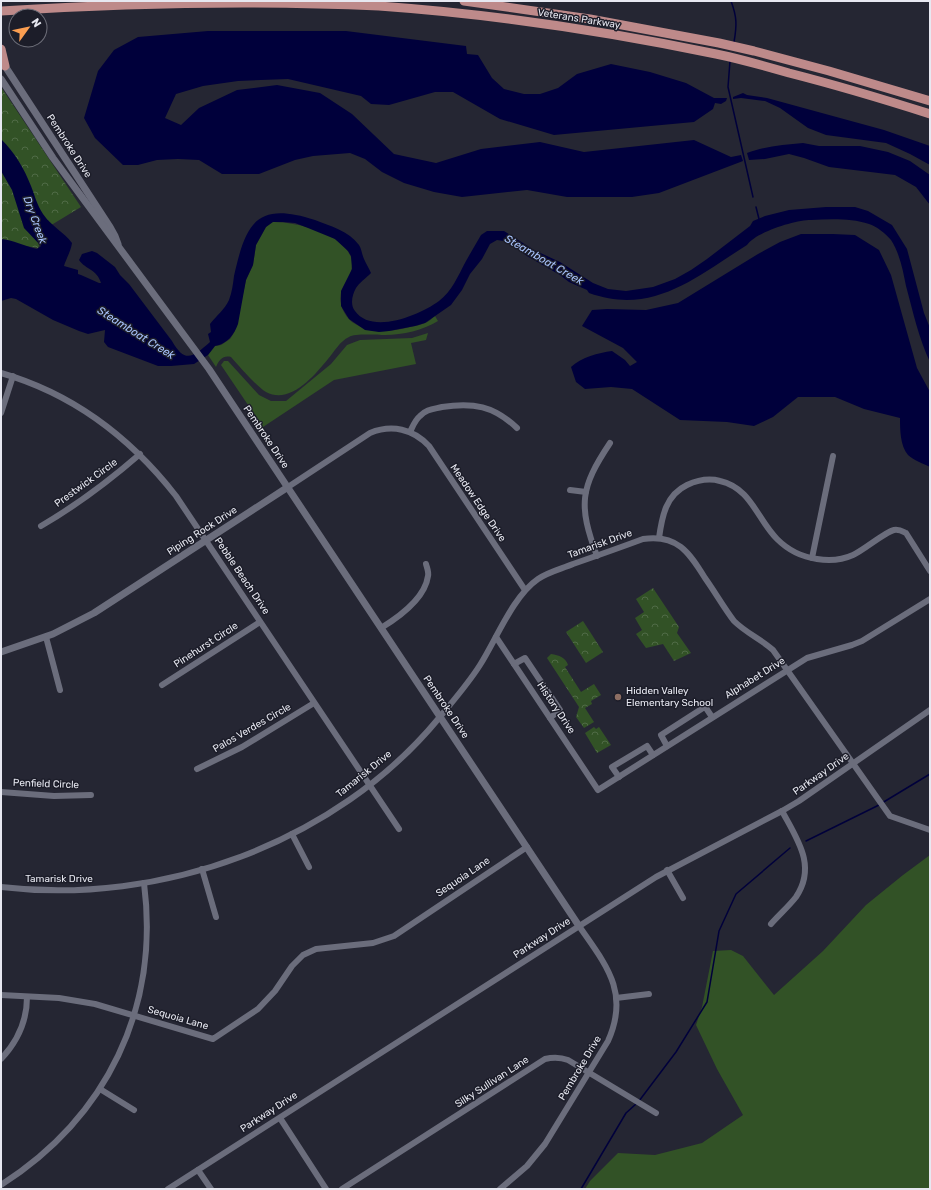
<svg xmlns="http://www.w3.org/2000/svg" width="931" height="1190" viewBox="0 0 931 1190" font-family="Rubik,sans-serif">
  <style>
    .green { fill: #325226 }
    .park { fill: url(#park-crowns) }
    .water { fill: #00003b }
    .lines { fill: none; stroke-linecap: round; stroke-linejoin: round }
    .stream { stroke: #00003b; stroke-width: 1.5 }
    .minor { stroke: #6b6d7c; stroke-width: 6 }
    .tertiary { stroke: #6b6d7c; stroke-width: 7 }
    .primary { stroke: #be8a8a; stroke-width: 9 }
    .education-dot { fill: #8d6e63; stroke: #1c1d29; stroke-width: 1.5 }
    .labels { text-anchor: middle; dominant-baseline: central; stroke-width: 3; stroke-linejoin: round; paint-order: stroke }
    .street-label { font-size: 10px; fill: #e7e8f1; stroke: #1c1d29 }
    .poi-label { font-size: 10px; fill: #e7e8f1; stroke: #1c1d29; text-anchor: start }
    .water-label { font-size: 11px; font-style: italic; fill: #a8c3fc; stroke: #1c1d29 }
  </style>
  <defs>
    <pattern id="park-crowns" width="20" height="18" patternUnits="userSpaceOnUse"><rect width="20" height="18" fill="#325226"/><path d="M2 6a3 3 0 1 1 6 0M12 15a3 3 0 1 1 6 0" fill="none" stroke="#506b46"/></pattern>
  </defs>
  <rect width="100%" height="100%" fill="#252633"/>
  <g class="green">
    <path d="M272,222c23,-1 80,13 80,42 1,15 -15,23 -11,40 1,6 6,14 11,18 19,13 37,10 58,5 5,-1 11,-2 15,-4 4,-1 7,-5 10,-7l3,5c-15,9 -35,14 -53,14 -7,0 -30,-2 -36,2 -9,4 -15,15 -21,22 -14,17 -38,46 -62,33 -10,-6 -27,-26 -35,-35 -8,-2 -12,3 -15,10l-8,-12 7,-9 6,-1 9,-6 5,-8 11,-51 7,-15 3,-20 10,-18z"/>
    <polygon points="428,333 426,340 411,343 416,364 334,380 263,427 221,365 224,361 228,361 259,395 271,401 286,401 331,364 347,345 360,340 412,338"/>
    <polygon points="930,855 930,1189 585,1189 590,1181 618,1153 655,1155 702,1143 743,1115 717,1069 696,1025 702,1007 713,951 731,950 743,956 774,995 823,951 866,905 903,875"/>
  </g>
  <g class="park">
    <polygon points="1,87 81,207 48,227 38,248 1,242"/>
    <polygon points="653,588 679,627 677,633 691,653 674,661 663,644 646,648 636,634 642,630 635,618 644,612 636,599"/>
    <polygon points="583,621 603,652 586,663 566,632"/>
    <path d="M551,654c8,1 15,4 17,11l-3,2 16,25 13,-8 7,11 -10,6 1,3 -7,4 9,14 -10,6 -8,-11 3,-10 -32,-49z"/>
    <polygon points="594,727 596,729 599,727 611,745 597,753 585,733"/>
  </g>
  <g class="water">
    <polygon points="208,31 346,31 466,46 467,54 478,55 492,78 504,89 524,94 540,94 558,88 577,74 611,64 650,72 686,83 714,98 727,98 726,101 721,104 715,103 713,109 694,122 554,135 500,119 453,92 435,92 389,105 371,104 361,96 288,79 238,81 203,86 176,94 165,118 181,125 199,108 237,90 277,85 320,93 352,114 394,154 436,163 481,149 540,142 584,152 694,140 731,157 741,155 743,161 659,193 632,197 567,197 527,190 462,197 434,192 404,183 382,172 365,159 350,153 313,156 295,160 259,174 222,174 199,160 178,159 157,160 138,165 123,165 95,138 84,118 98,71 114,50 138,37"/>
    <polygon points="743,93 747,95 767,98 884,130 930,146 930,165 910,154 886,143 826,135 808,128 780,108 765,101 741,98 733,99 733,97"/>
    <path d="M1,139c14,14 23,29 30,47 4,10 6,19 12,28 8,12 21,18 29,29 -1,8 -6,16 -8,23l14,4v4l3,1 18,8h2c-4,-14 -15,-13 -22,-23l3,-6 10,-3 5,2 18,14 5,8 9,9 43,57c13,23 21,16 38,1l-2,-8 3,-2 -1,-8c6,-8 15,-15 19,-24 3,-8 4,-16 5,-24 12,-53 22,-75 81,-56 15,6 34,11 44,25 3,5 3,10 5,14 2,5 5,9 7,14 -5,5 -12,10 -15,15 -4,7 -6,17 -1,23 17,24 65,4 84,-10 13,-10 19,-25 27,-40 5,-9 10,-17 15,-26l6,-4h17l30,19 26,12 33,21 15,6 18,2 27,-4 22,-8 16,-9 16,-11 43,-33 3,-5 12,-5 24,-6 37,-3h29l13,4 24,14 15,24 17,64 6,15v34c-11,-23 -17,-50 -24,-76 -3,-15 -6,-32 -15,-46 -5,-6 -15,-14 -22,-16 -18,-6 -39,-5 -58,-4 -16,0 -55,12 -64,25 -51,32 -94,71 -158,48l-2,-3 -18,-8 -9,-7 -33,-19 -16,-12 -7,-3 -7,-1 -7,4 -8,15 -12,15 -8,16 -11,15 -26,18 -10,3 -26,5 -10,1 -14,-2 -16,-11 -8,-13v-15l11,-22 -1,-13 -3,-5 -13,-12 -27,-11 -13,-5 -12,-1h-10l-7,5 -10,18 -3,20 -7,15 -8,44c-4,11 -11,20 -23,22l-7,9 -14,9 -23,2h-13l-50,-19 -4,-5 1,-12 -17,4 -9,-3 -26,-11 -37,-21 -5,-1 -10,3v-62c12,1 23,7 36,10l4,-3 -17,-18 -12,-38 -11,-19z"/>
    <path d="M803,143l16,3h41l28,6 22,9 20,14v30l-14,-18 -21,-12 -66,-8 -25,-9 -15,-4 -24,5 -16,1 -2,-7c18,-7 37,-8 56,-10z"/>
    <path d="M801,234h32l22,1 24,15 12,25 26,93 13,24v75c-6,-3 -17,-7 -22,-12 -8,-9 -8,-26 -8,-37l-36,-9 -29,-12h-37l-25,20 -19,9 -27,-4 -47,-2 -48,-31 -21,-2 -26,2 -9,-7 -5,-15c11,-10 27,-14 41,-16l13,9 5,6 7,-4 -14,-14 -41,-22 10,-16 15,-1 39,1 32,-7 80,-49 22,-12z"/>
  </g>
  <g class="lines">
    <g class="stream">
      <path d="M731,1c6,16 6,24 3,41"/>
      <polyline points="730,61 728,87 753,197"/>
      <polyline points="756,207 759,219"/>
      <polyline points="882,803 930,774"/>
      <polyline points="806,841 879,805"/>
      <polyline points="639,1101 676,1052 707,1002 719,931 736,894 790,848"/>
      <polyline points="581,1189 626,1113 636,1104"/>
    </g>
    <g class="minor">
      <path d="M1,373c73,21 129,64 175,123l223,333"/>
      <polyline points="1,413 13,376"/>
      <path d="M410,432c3,-6 5,-12 10,-16 6,-7 14,-7 22,-9 31,-5 52,-1 75,21"/>
      <path d="M288,487l82,-54c22,-9 43,-4 59,13l96,144"/>
      <polyline points="570,490 586,492"/>
      <path d="M41,526c36,-21 68,-45 99,-72"/>
      <path d="M659,538c3,-22 7,-43 28,-53 11,-5 22,-7 33,-4 31,7 37,38 57,58 11,11 25,18 40,20 12,2 25,1 36,-4 11,-5 32,-23 41,-25 5,-1 8,1 12,3l24,38"/>
      <path d="M597,556c-19,-51 -17,-68 13,-113"/>
      <polyline points="812,558 833,456"/>
      <path d="M381,628c18,-11 44,-30 47,-52 1,-4 -1,-8 -2,-12"/>
      <polyline points="46,637 60,690"/>
      <polyline points="496,637 598,790 807,658 852,645 862,641 930,599"/>
      <polyline points="514,664 525,658 560,710 550,718"/>
      <polyline points="162,685 260,622"/>
      <polyline points="667,746 661,735 703,708 706,708 712,717"/>
      <polyline points="197,769 242,747 314,703"/>
      <polyline points="619,777 612,767 647,746 653,755"/>
      <polyline points="1,792 54,796 91,795"/>
      <polyline points="292,834 309,867"/>
      <polyline points="202,869 216,917"/>
      <polyline points="667,870 683,898"/>
      <path d="M1,887c160,19 335,-44 438,-169 14,-17 29,-34 41,-53 16,-25 33,-69 58,-86 10,-7 23,-10 35,-15 23,-8 46,-16 70,-25 34,-5 46,13 62,39 10,14 19,30 29,43 12,12 27,18 39,29l117,166 40,14"/>
      <path d="M771,924c8,-9 18,-18 25,-27 21,-31 1,-58 -14,-86"/>
      <polyline points="1,995 59,998 95,1004 213,1039 258,1009 275,991 292,966 303,955 316,949 373,943 394,936 527,847"/>
      <polyline points="616,998 649,994"/>
      <path d="M1,1059c17,-18 26,-38 26,-62"/>
      <polyline points="100,1089 134,1110"/>
      <polyline points="280,1118 326,1189"/>
      <polyline points="198,1170 211,1189"/>
      <path d="M1,1185c106,-68 159,-177 143,-302"/>
      <polyline points="168,1189 656,877 782,811 799,801 930,710"/>
      <path d="M342,1189l203,-130c8,-2 15,-2 23,1l88,53"/>
      <path d="M500,1189l27,-23 18,-22 63,-103c22,-49 -2,-76 -29,-115"/>
    </g>
    <g class="tertiary">
      <polyline points="3,63 110,227 115,236 118,244"/>
      <polyline points="1,79 53,158 209,369 579,926"/>
      <polyline points="1,652 53,634 94,613 288,487"/>
    </g>
    <g class="primary">
      <polyline points="464,1 590,19 719,43 754,51 829,71 930,101"/>
      <path d="M1,11c126,-8 252,-11 378,-5 113,8 226,25 337,48 25,5 49,12 73,19 47,12 94,26 141,41"/>
      <polyline points="1,49 5,66"/>
    </g>
  </g>
  <circle class="education-dot" cx="618" cy="697" r="4"/>
  <g class="labels">
    <g class="street-label">
      <text transform="translate(579 19) rotate(9)">Veterans Parkway</text>
      <text transform="translate(69 146) rotate(57)">Pembroke Drive</text>
      <text transform="translate(266 437) rotate(56)">Pembroke Drive</text>
      <text transform="translate(86 483) rotate(-36)">Prestwick Circle</text>
      <text transform="translate(478 503) rotate(56)">Meadow Edge Drive</text>
      <text transform="translate(202 531) rotate(-33)">Piping Rock Drive</text>
      <text transform="translate(600 544) rotate(-20)">Tamarisk Drive</text>
      <text transform="translate(242 576) rotate(56)">Pebble Beach Drive</text>
      <text transform="translate(206 645) rotate(-33)">Pinehurst Circle</text>
      <text transform="translate(755 678) rotate(-32)">Alphabet Drive</text>
      <text transform="translate(446 707) rotate(56)">Pembroke Drive</text>
      <text transform="translate(556 708) rotate(56)">History Drive</text>
      <text transform="translate(252 728) rotate(-30)">Palos Verdes Circle</text>
      <text transform="translate(364 774) rotate(-39)">Tamarisk Drive</text>
      <text transform="translate(821 774) rotate(-35)">Parkway Drive</text>
      <text transform="translate(46 784) rotate(2)">Penfield Circle</text>
      <text transform="translate(463 877) rotate(-34)">Sequoia Lane</text>
      <text x="59" y="879">Tamarisk Drive</text>
      <text transform="translate(542 938) rotate(-33)">Parkway Drive</text>
      <text transform="translate(178 1018) rotate(16)">Sequoia Lane</text>
      <text transform="translate(580 1068) rotate(-59)">Pembroke Drive</text>
      <text transform="translate(492 1082) rotate(-33)">Silky Sullivan Lane</text>
      <text transform="translate(269 1112) rotate(-33)">Parkway Drive</text>
    </g>
    <g class="poi-label">
      <text x="626" y="691">Hidden Valley<tspan x="626" dy="12">Elementary School</tspan></text>
    </g>
    <g class="water-label">
      <text transform="translate(35 220) rotate(70)">Dry Creek</text>
      <text transform="translate(544 260) rotate(30)">Steamboat Creek</text>
      <text transform="translate(136 333) rotate(32)">Steamboat Creek</text>
    </g>
  </g>
  <rect width="931" height="1190" fill="none" stroke="#e7e8f1" stroke-width="4"/>
  <g transform="translate(28 28) rotate(57)"><circle r="19" fill="#1c1d29" stroke="#6d6e79"/>
  <path d="M0-3L7 15L0 10L-7 15Z" fill="#fb9e51"/>
  <text y="-6" font-size="11" font-weight="bold" text-anchor="middle" fill="#e7e8f1">N</text>
  </g>
</svg>
